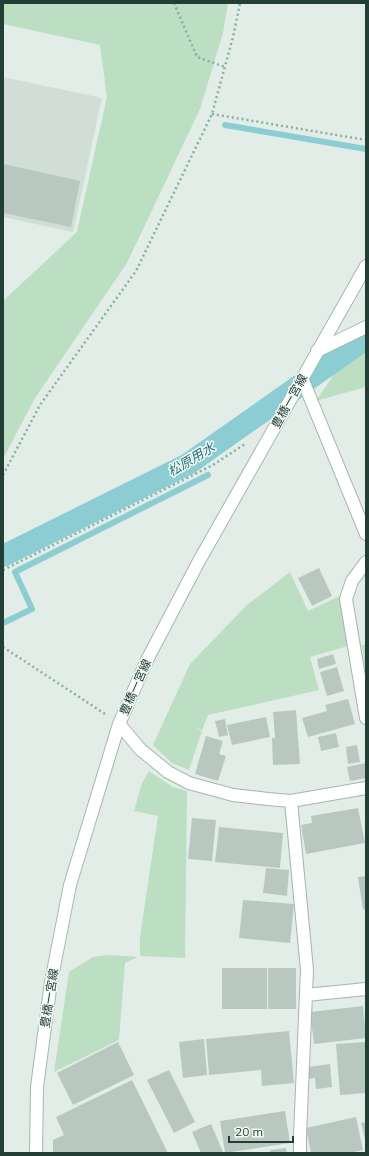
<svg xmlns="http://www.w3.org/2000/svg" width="369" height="1156" viewBox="0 0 369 1156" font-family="Mulish,'Noto Sans JP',sans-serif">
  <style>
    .built { fill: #d1ddd7 }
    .green { fill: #bcdec3 }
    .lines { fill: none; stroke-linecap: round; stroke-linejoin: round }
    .stream { stroke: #8bcdd2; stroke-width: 6 }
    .canal { stroke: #8bcdd2; stroke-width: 22 }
    .building { fill: #b8c8c1 }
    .minor-casing { stroke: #a6b5af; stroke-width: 14 }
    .secondary-casing { stroke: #a2b9af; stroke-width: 14 }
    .path { stroke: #84b19f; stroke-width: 2.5; stroke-dasharray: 2 3; stroke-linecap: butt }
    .minor { stroke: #fff; stroke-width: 12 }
    .secondary { stroke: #fff; stroke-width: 12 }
    .labels { text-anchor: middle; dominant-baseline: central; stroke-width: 3; stroke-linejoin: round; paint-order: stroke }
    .street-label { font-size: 12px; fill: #233f35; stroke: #f4f9f6 }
    .water-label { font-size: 13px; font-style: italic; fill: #1c737b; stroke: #f4f9f6 }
  </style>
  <rect width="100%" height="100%" fill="#e3ede8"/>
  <polygon class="built" points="3,77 102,98 73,232 3,217"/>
  <g class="green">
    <polygon points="3,3 228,3 223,33 200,109 127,263 35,398 3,459 3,301 77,232 107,97 100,45 3,24"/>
    <polygon points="366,345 366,387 316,401 345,358"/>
    <polygon points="290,572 308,611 342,595 340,603 348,646 310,657 319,690 208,715 202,730 192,726 202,731 189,770 172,763 153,745 190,664 247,605"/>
    <polygon points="366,644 366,676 362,645"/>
    <polygon points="149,771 173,787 187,791 185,958 140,956 140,937 158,816 134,811 142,783"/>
    <polygon points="108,955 138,957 125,963 119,1040 54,1072 69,972 93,957"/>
  </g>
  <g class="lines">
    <g class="stream">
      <polyline points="225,125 366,149"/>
      <polyline points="3,623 32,609 15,572 208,475"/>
    </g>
    <polyline class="canal" points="3,556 188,464 357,345 366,340"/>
  </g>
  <g class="building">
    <polygon points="3,164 80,181 71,227 3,213"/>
    <polygon points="319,568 332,596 312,606 298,578"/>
    <polygon points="333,654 336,664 319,669 317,659"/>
    <polygon points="337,667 344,691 327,696 320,672"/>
    <polygon points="348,699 355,724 308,737 302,718 327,711 325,705"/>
    <polygon points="296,710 300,764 273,765 272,738 275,738 273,712"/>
    <polygon points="266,717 270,737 232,745 227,725"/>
    <polygon points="225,719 228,735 219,737 215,721"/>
    <polygon points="336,733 339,747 321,751 318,737"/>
    <polygon points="206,736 223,741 219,754 226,756 218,781 195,774"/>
    <polygon points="357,745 360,762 348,764 346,747"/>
    <polygon points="366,763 366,778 350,781 347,767"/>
    <polygon points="358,808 365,843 306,854 301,825 312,823 311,816"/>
    <polygon points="192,818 216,820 212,861 188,859"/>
    <polygon points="219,827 283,833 280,868 215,862"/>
    <polygon points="266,868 289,870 287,896 263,893"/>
    <polygon points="366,876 366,909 363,910 358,877"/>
    <polygon points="243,900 294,904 290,943 239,938"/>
    <rect x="222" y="968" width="45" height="41"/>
    <rect x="268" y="968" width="28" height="41"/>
    <polygon points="363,1006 366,1038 314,1044 310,1012"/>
    <polygon points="289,1031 294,1083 262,1086 261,1070 209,1075 206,1039"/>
    <polygon points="204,1039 207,1075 183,1078 179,1042"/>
    <polygon points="118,1042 134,1075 73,1105 57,1073"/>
    <polygon points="365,1042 366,1093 340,1095 336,1044"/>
    <polygon points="330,1064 332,1087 316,1089 315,1078 309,1079 308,1067"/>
    <polygon points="169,1070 195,1122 174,1133 147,1080"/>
    <polygon points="132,1080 168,1153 53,1153 53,1140 64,1135 56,1117"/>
    <polygon points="285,1111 290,1143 225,1153 220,1121"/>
    <polygon points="356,1117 363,1150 349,1153 311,1153 306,1128"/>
    <polygon points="366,1122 366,1139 365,1139 361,1123"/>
    <polygon points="211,1124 223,1152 223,1153 201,1153 192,1132"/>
    <polygon points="286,1148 287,1153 270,1153 270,1150"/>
  </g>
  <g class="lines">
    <defs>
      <g id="minor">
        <polyline points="317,351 366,327"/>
        <polyline points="302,378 366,534"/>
        <polyline points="366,562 352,581 346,599 366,718"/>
        <polyline points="119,724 141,750 168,772 189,783 233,795 268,799 291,801 366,788"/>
        <polyline points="291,801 307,970 300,1136 300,1153"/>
        <polyline points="306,995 366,989"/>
      </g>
      <polyline id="secondary" points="36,1153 37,1087 51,982 70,885 119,724 147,660 199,561 366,266"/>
    </defs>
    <use href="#minor" class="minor-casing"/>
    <use href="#secondary" class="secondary-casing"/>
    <g class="path">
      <polyline points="174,3 197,57 225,67"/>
      <polyline points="212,114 366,140"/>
      <polyline points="3,475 40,405 136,271 212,114 233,37 240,3"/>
      <polyline points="3,570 213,465 245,444"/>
      <polyline points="3,647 105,714"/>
    </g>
    <use href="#minor" class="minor"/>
    <use href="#secondary" class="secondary"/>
  </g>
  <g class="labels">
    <g class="street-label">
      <text transform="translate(289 401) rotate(-61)">豊橋一宮線</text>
      <text transform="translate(135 687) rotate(-66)">豊橋一宮線</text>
      <text transform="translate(49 998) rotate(-81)">豊橋一宮線</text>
    </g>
    <g class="water-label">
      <text transform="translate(191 459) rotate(-31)">松原用水</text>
    </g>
  </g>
  <rect width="369" height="1156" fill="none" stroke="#233f35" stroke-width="8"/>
  <path d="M229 1136v6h64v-6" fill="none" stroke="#233f35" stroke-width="2"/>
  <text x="235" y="1136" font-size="12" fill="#233f35" stroke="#f4f9f6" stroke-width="3" paint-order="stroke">20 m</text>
</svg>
